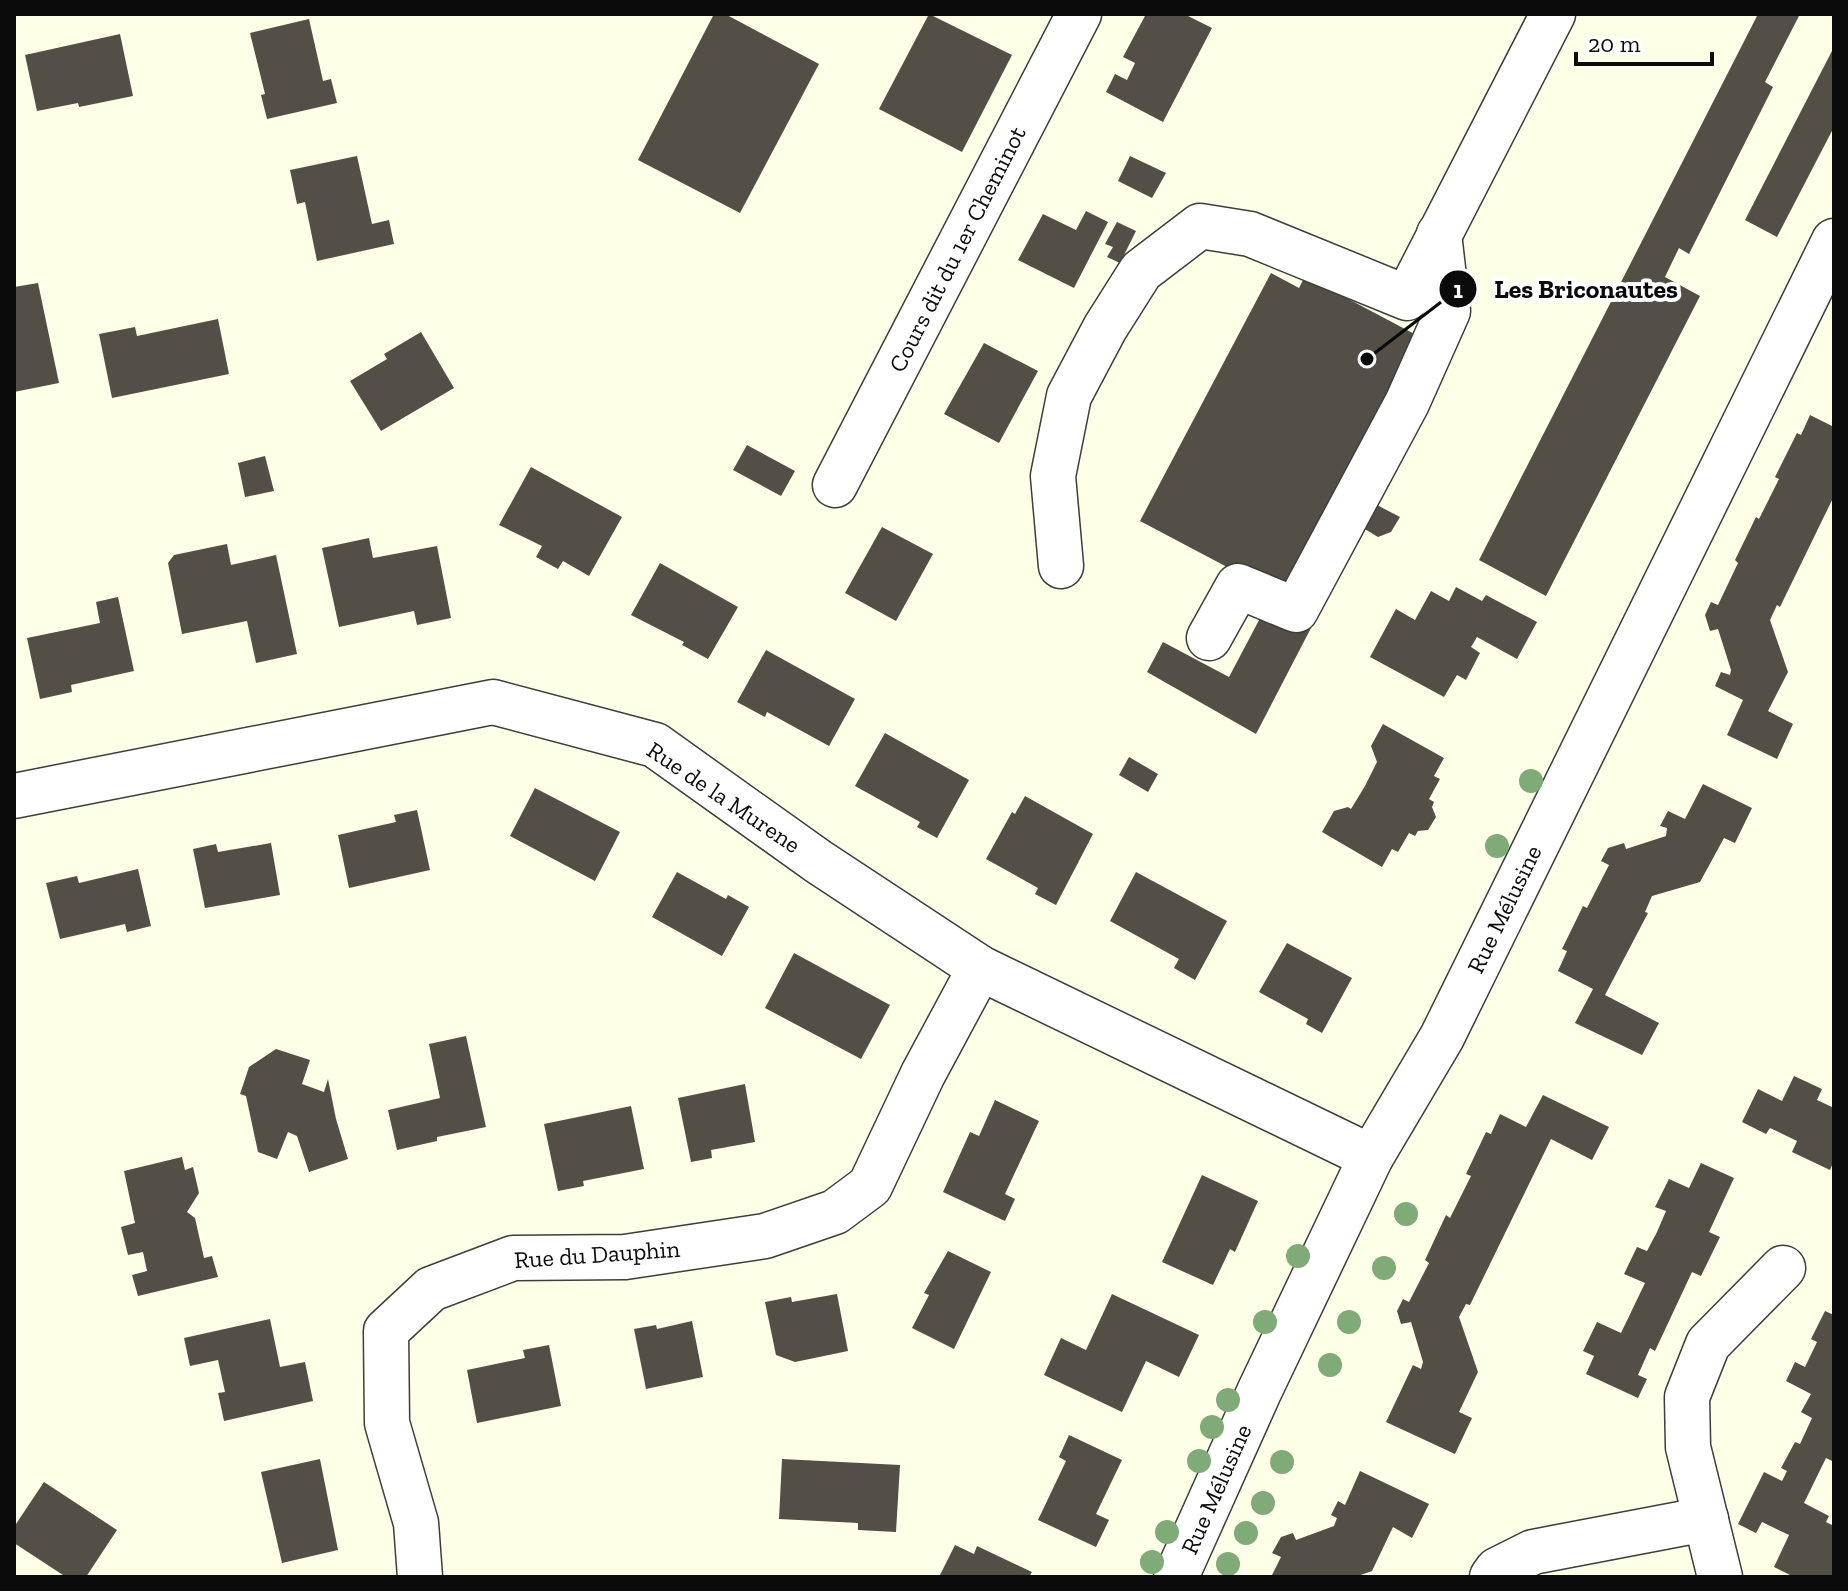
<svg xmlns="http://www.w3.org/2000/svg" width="1848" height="1591" viewBox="0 0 1848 1591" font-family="'Zilla Slab',serif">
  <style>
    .building { fill: #534f46 }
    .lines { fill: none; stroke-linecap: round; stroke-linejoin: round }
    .minor-casing { stroke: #3d3d3d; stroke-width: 47 }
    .minor { stroke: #fff; stroke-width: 44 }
    .tree { fill: #80aa77 }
    .labels { text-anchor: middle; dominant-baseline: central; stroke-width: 8; stroke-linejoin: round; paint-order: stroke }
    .street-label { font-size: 24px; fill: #0a0a0a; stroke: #fff }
    .leader { fill: none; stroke: #0a0a0a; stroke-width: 3 }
    .callout-dot { fill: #0a0a0a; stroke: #fff; stroke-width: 3 }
    .mark-label { font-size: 24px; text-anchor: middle; font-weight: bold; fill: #fff }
    .callout-label { font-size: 26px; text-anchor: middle; font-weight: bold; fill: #0a0a0a; stroke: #fff; stroke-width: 8; stroke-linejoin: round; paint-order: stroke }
  </style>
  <rect width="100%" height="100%" fill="#feffe7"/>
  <g class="building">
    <polygon points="714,14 725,14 819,64 740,213 638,160"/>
    <polygon points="929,14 1012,55 962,152 879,109"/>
    <polygon points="1146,14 1184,14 1212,28 1163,122 1106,92 1115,74 1127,80 1135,63 1123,57"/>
    <polygon points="1758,14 1800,14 1765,82 1773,87 1689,254 1679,248 1665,277 1700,296 1546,596 1479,560"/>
    <polygon points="309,19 323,81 331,79 337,103 267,119 261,95 265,94 250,33"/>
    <polygon points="120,34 133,96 79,107 78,103 37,111 25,55"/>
    <polygon points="1834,47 1834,127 1777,237 1745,220"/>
    <polygon points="357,156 372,224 389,220 394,244 317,261 305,202 297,204 290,170"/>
    <polygon points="1130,156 1166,173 1152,198 1118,181"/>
    <polygon points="1086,211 1108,222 1074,288 1018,260 1043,214 1076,230"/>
    <polygon points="1117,222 1136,231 1120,263 1107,257 1113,247 1105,244"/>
    <polygon points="1271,273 1299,288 1305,276 1422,338 1284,597 1140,521"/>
    <polygon points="38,283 59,383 14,392 14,287"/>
    <polygon points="218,319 229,374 112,398 99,334 135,327 137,336"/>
    <polygon points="421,332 454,388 381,431 350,381 387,359 384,354"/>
    <polygon points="984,343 1038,371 999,443 944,414"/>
    <polygon points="1810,415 1834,427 1834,496 1780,607 1777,605 1770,620 1788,672 1768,711 1793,724 1777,759 1727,735 1743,700 1715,686 1721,672 1730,675 1731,670 1718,629 1710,631 1705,615 1711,602 1718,605 1738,563 1735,560 1756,517 1759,519 1779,479 1775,477 1797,433 1801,435"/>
    <polygon points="747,445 795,471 781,496 733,470"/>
    <polygon points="265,456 274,491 245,497 238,463"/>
    <polygon points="531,467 622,517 589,576 563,561 558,569 536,557 542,546 499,525"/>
    <polygon points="1375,504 1400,517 1391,532 1378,537 1363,528"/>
    <polygon points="882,527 933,554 896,621 845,593"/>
    <polygon points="369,538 373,558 437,546 451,618 417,625 414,611 339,627 322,548"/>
    <polygon points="227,544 231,565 276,555 297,654 256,663 247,621 182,634 168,563 174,555"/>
    <polygon points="660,563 738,607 708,659 682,645 684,642 631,615"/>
    <polygon points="1456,587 1482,601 1486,595 1537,622 1517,659 1477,637 1471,647 1480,653 1466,680 1457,675 1444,697 1370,657 1396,609 1415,620 1431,591 1449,601"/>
    <polygon points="118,597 134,671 71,685 72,692 40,699 27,638 100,623 96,602"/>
    <polygon points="1267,605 1311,628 1256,734 1147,672 1163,642 1229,677"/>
    <polygon points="766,650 855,699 829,746 767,712 765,717 737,702"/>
    <polygon points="1383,724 1444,758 1434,776 1440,779 1429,799 1434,802 1432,807 1436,817 1428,830 1418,831 1415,836 1409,833 1398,852 1392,849 1382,867 1322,832 1334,811 1348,807 1351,809 1365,786 1377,762 1371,746"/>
    <polygon points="885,733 969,780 937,838 917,827 920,822 855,786"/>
    <polygon points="1129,757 1158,774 1148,792 1119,775"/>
    <polygon points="1703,784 1752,808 1735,843 1724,838 1700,882 1652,896 1645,912 1648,913 1605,995 1659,1023 1642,1055 1575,1023 1593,989 1558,971 1567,951 1562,949 1583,906 1587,908 1609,865 1601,861 1608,848 1624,843 1626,849 1666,836 1667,828 1660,826 1668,811 1685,819"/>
    <polygon points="535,788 620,832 595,881 510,836"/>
    <polygon points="1025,796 1093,834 1056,905 1035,894 1038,888 986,859 1012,812 1015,814"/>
    <polygon points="417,810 430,870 349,888 338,835 396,822 394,815"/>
    <polygon points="271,843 280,895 205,908 193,849 216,844 218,852"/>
    <polygon points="138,869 151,926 127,932 125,924 60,939 46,883 77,876 79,883"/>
    <polygon points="677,872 726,899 728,895 749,907 722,956 652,917"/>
    <polygon points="1136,872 1227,921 1195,980 1174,968 1179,959 1110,921"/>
    <polygon points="1287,943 1352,978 1322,1033 1306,1024 1308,1019 1259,992"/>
    <polygon points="794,953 890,1005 861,1059 765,1008"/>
    <polygon points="466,1036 486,1127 437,1137 437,1141 397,1150 388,1110 440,1098 429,1044"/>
    <polygon points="276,1049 310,1060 302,1084 324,1092 328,1079 336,1119 348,1159 309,1172 297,1136 288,1132 277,1159 258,1152 246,1096 240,1094 249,1067"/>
    <polygon points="1794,1076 1822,1089 1817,1100 1834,1108 1834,1161 1830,1170 1792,1152 1797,1141 1770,1128 1766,1134 1742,1122 1758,1089 1782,1101"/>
    <polygon points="745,1084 755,1142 711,1150 712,1158 691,1162 678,1098"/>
    <polygon points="1543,1095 1609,1127 1592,1160 1551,1139 1470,1305 1466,1304 1459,1317 1478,1372 1459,1412 1472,1418 1455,1454 1386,1422 1413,1365 1421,1369 1423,1362 1411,1322 1401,1324 1397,1311 1403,1299 1409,1302 1429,1263 1425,1260 1446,1215 1450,1218 1471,1176 1466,1174 1486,1132 1491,1134 1500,1114 1526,1127"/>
    <polygon points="995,1100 1039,1121 1005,1194 1015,1199 1005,1221 943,1192 970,1132 979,1136"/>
    <polygon points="631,1106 644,1169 583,1181 584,1186 558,1191 544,1124"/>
    <polygon points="182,1157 185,1170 193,1167 199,1193 187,1212 195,1218 204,1258 212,1256 218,1277 138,1296 132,1275 147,1271 143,1252 128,1255 121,1227 135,1223 124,1171"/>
    <polygon points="1701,1163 1734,1178 1709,1232 1720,1237 1701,1276 1692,1272 1655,1351 1650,1348 1638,1375 1647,1379 1638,1398 1586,1374 1594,1356 1583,1351 1597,1322 1621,1333 1645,1283 1624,1274 1637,1247 1647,1251 1657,1232 1666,1211 1655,1207 1669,1179 1689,1188"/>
    <polygon points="1202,1175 1258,1201 1235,1252 1230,1249 1213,1285 1162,1262"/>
    <polygon points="948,1251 991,1272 954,1349 912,1328 929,1295 924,1293"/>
    <polygon points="837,1294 848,1351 795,1362 776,1355 765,1302 791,1297 792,1302"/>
    <polygon points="1112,1294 1199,1335 1179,1377 1146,1361 1122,1412 1044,1375 1061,1338 1086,1350"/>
    <polygon points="1825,1311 1834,1315 1834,1462 1826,1458 1804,1503 1829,1516 1826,1522 1834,1526 1834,1577 1803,1575 1794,1577 1774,1567 1789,1535 1762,1522 1756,1533 1738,1524 1764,1472 1782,1481 1787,1471 1781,1468 1795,1442 1800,1444 1812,1418 1801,1412 1811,1394 1786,1381 1795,1362 1805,1367 1817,1342 1811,1339"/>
    <polygon points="270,1319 280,1367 305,1362 313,1401 224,1421 218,1393 225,1392 218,1360 190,1366 184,1338"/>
    <polygon points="692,1321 703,1377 646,1389 634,1329 656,1325 657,1329"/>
    <polygon points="549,1345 561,1406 477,1423 467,1370 525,1358 523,1350"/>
    <polygon points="1069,1435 1122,1460 1096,1514 1109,1520 1096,1547 1038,1520 1066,1461 1059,1457"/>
    <polygon points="320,1459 338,1550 282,1563 261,1472"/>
    <polygon points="782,1459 900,1465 896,1532 858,1530 858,1523 779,1519"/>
    <polygon points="1360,1471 1429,1504 1412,1538 1393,1527 1372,1571 1355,1577 1271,1577 1281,1557 1272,1553 1281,1537 1293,1533 1296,1540 1334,1526 1337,1518 1331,1515 1338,1501 1345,1505"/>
    <polygon points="44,1482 117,1530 86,1577 66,1577 14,1543 14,1527"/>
    <polygon points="955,1545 974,1554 977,1546 1032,1572 1029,1577 939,1577"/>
  </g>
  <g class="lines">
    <defs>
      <g id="minor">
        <polyline points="835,485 1079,14"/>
        <polyline points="1061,566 1053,476 1069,396 1105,328 1141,271 1200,226 1250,234 1407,298 1553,14"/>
        <polyline points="1209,638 1238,586 1296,610 1407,403 1448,311 1439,234"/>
        <polyline points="14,796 493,702 655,745 819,862 980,968 1371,1157"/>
        <polyline points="420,1577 416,1523 387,1423 386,1331 431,1289 513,1258 625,1257 765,1236 835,1212 870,1186 923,1074 980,968"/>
        <polyline points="1176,1577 1259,1392 1371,1157 1442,1037 1834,241"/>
        <polyline points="1492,1577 1497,1570 1533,1552 1706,1519"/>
        <polyline points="1720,1577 1688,1447 1687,1397 1708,1344 1783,1268"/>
      </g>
    </defs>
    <use href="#minor" class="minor-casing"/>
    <use href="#minor" class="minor"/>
  </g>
  <g class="tree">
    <circle cx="1531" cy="781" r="12"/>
    <circle cx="1497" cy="846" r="12"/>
    <circle cx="1406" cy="1214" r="12"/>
    <circle cx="1298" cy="1256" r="12"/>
    <circle cx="1384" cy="1268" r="12"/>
    <circle cx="1265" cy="1322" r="12"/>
    <circle cx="1349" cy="1322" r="12"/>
    <circle cx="1330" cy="1365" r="12"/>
    <circle cx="1228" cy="1400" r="12"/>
    <circle cx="1212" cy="1427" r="12"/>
    <circle cx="1199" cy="1461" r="12"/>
    <circle cx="1282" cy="1462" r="12"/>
    <circle cx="1263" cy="1503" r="12"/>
    <circle cx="1167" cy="1532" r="12"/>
    <circle cx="1246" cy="1533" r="12"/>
    <circle cx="1152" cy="1562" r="12"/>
    <circle cx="1228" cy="1564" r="12"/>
  </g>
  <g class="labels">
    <g class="street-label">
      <text transform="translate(957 249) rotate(-63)">Cours dit du 1er Cheminot</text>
      <text transform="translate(724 797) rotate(34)">Rue de la Murene</text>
      <text transform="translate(1504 909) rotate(-64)">Rue Mélusine</text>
      <text transform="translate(597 1254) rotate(-4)">Rue du Dauphin</text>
      <text transform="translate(1216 1489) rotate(-66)">Rue Mélusine</text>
    </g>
  </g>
  <path class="leader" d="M1367 359L1458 289"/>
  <g class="callout-dot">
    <circle cx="1367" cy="359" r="8"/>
    <circle cx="1458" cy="289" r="20"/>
  </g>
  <g class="mark-label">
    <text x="1458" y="298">1</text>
  </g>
  <g class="callout-label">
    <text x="1586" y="298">Les Briconautes</text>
  </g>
  <rect width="1848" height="1591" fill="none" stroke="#0a0a0a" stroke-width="32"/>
  <path d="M1576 52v12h136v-12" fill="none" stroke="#0a0a0a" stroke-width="4"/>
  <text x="1588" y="52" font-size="24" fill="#0a0a0a" stroke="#ffffff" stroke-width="6" paint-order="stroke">20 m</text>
</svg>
